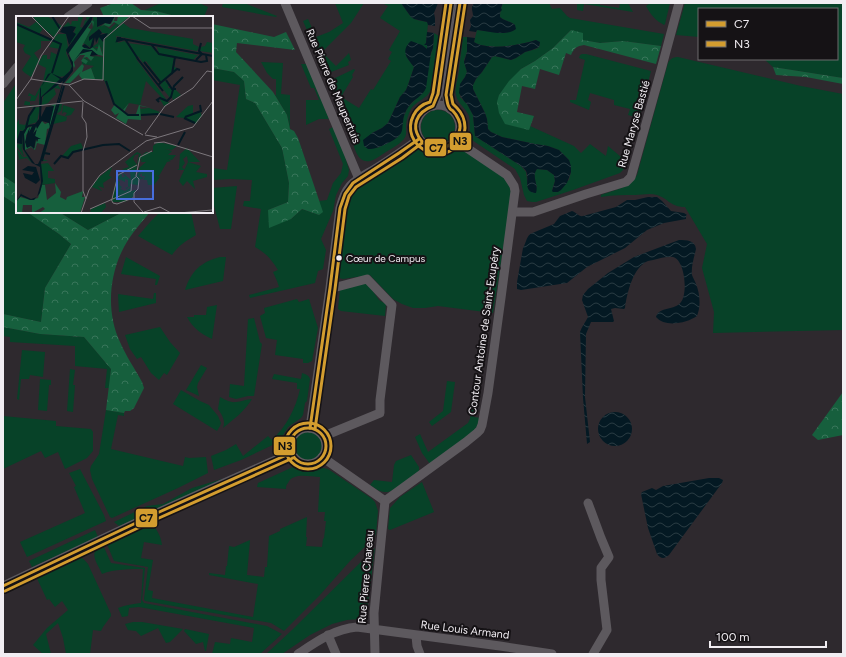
<svg xmlns="http://www.w3.org/2000/svg" width="846" height="657" viewBox="0 0 846 657" font-family="Figtree,sans-serif">
  <style>
    .grass { fill: #074228 }
    .forest { fill: url(#forest-crowns) }
    .water { fill: url(#water-waves) }
    .lines { fill: none; stroke-linecap: round; stroke-linejoin: round }
    .minor { stroke: #5d595e; stroke-width: 9 }
    .bus-1-casing { stroke: #151215; stroke-width: 6 }
    .bus-2-casing { stroke: #151215; stroke-width: 6 }
    .bus-1 { stroke: #d39d2f; stroke-width: 3 }
    .bus-2 { stroke: #d39d2f; stroke-width: 3 }
    .bus-dot { fill: #f1edf2; stroke: #151215; stroke-width: 1.5 }
    .labels { text-anchor: middle; dominant-baseline: central; stroke-width: 4; stroke-linejoin: round; paint-order: stroke }
    .bus-label { font-size: 10px; fill: #f1edf2; stroke: #151215; text-anchor: start }
    .street-label { font-size: 11px; fill: #f1edf2; stroke: #151215 }
    .inset-river { fill: none; stroke: #041923; stroke-width: 2 }
    .inset-road { fill: none; stroke: #7c777c; stroke-width: 1 }
    .view { fill: #476edd; fill-opacity: 0.15; stroke: #476edd; stroke-width: 2 }
    .inset-edge { fill: none; stroke: #f1edf2; stroke-width: 2 }
    .line-badge { stroke: #151215; stroke-width: 1.5 }
    .pale-badge-label { font-size: 11px; text-anchor: middle; font-weight: bold; fill: #111 }
  </style>
  <defs>
    <pattern id="forest-crowns" width="20" height="18" patternUnits="userSpaceOnUse"><rect width="20" height="18" fill="#165f3d"/><path d="M2 6a3 3 0 1 1 6 0M12 15a3 3 0 1 1 6 0" fill="none" stroke="#38765a"/></pattern>
    <pattern id="water-waves" width="16" height="10" patternUnits="userSpaceOnUse"><rect width="16" height="10" fill="#041923"/><path d="M0 5q4-4 8 0t8 0" fill="none" stroke="#293b43"/></pattern>
  </defs>
  <rect width="100%" height="100%" fill="#2e292e"/>
  <g class="grass">
    <polygon points="161,3 199,3 208,7 204,17 179,17 156,11 145,10"/>
    <polygon points="223,3 244,3 277,16 276,17 222,7"/>
    <polygon points="335,3 364,3 351,23 322,52 336,66 349,53 351,60 348,62 349,65 326,74 303,21 308,19 316,37 329,32 343,23"/>
    <path d="M382,3h19l10,14 6,3 10,2 1,2 -2,19 -1,2h2v4l-21,7 8,11 -6,18 -2,5 -6,7 -12,26 -6,5 -10,5 5,15 12,-6 9,-5 6,-21 4,-9 8,-8 17,-51 1,-15 5,3 -8,54c-4,9 -15,11 -20,19 -3,6 -5,12 -5,18 0,5 1,8 -2,12 -5,6 -12,9 -18,13 -5,3 -11,8 -16,9 -13,3 -17,-16 -18,-25l-23,-55 25,-12 1,1 -3,5 1,2 -12,20 18,11 12,-19 2,1 18,-29 -3,-2 4,-7 -3,-2 11,-19 -20,-13 8,-12z"/>
    <path d="M503,3h46l3,6 8,-1 7,8 3,2 94,16 -3,12 -38,-5 -23,2 -18,-3 -11,-10 -18,18 -18,13 -14,8 -22,26 29,35 2,-4 44,20 7,7 9,-9 16,12 2,-10 19,16 -3,7 -4,4 -47,17 -37,12h-4l-5,-1 -3,-6 -4,-17 -5,-9 -43,-29c-4,-6 -1,-16 -3,-24 -3,-8 -12,-13 -13,-21 -2,-8 2,-16 3,-24 1,-12 3,-23 4,-34h4v15l-3,8 1,5 2,7 -2,5 -3,4 -2,16 7,7 6,11 2,21 46,30 5,6 2,16 2,3 7,-4c-2,-6 -5,-13 0,-18l10,1 7,5 1,6 -3,9 17,-10 2,-8 -2,-12 -10,-10 -11,-4 -13,-2 -33,-7 -11,-5 -3,-3 -1,-10 -2,-6 -12,-24v-4l3,-6 6,-7 10,-15 3,-1 16,4 5,-2 9,-6 11,-3 3,-2 1,-3 -4,-4c-15,5 -48,11 -62,2l3,-12 27,3 10,-3 1,-5c-5,-4 -11,-4 -15,-8 0,-5 1,-9 3,-14z"/>
    <polygon points="577,3 600,3 600,5 619,8 620,3 628,3 633,12 584,4 583,11 577,10"/>
    <path d="M650,3h20l-5,21 -1,1c-9,-5 -13,-10 -18,-19z"/>
    <polygon points="685,3 843,3 843,78 773,67 764,59 837,59 837,9 699,9 699,37 676,35"/>
    <polygon points="582,54 586,54 651,71 639,118 628,115 630,109 614,105 614,100 590,93 588,100 591,102 589,110 570,102 570,100 576,100 585,60 579,58 580,55"/>
    <path d="M678,57l123,29 42,8v236l-130,3 1,-21 -12,-44 5,-24 -22,-37c-15,0 -17,-9 -28,-12 -7,-2 -15,0 -22,0 -11,0 -22,0 -34,2v-2c13,-5 28,-7 36,-20l31,-112c2,-4 5,-6 10,-6z"/>
    <polygon points="261,62 283,63 281,94 290,95 290,129 287,115 275,95 276,95 276,79 273,79 267,73"/>
    <polygon points="301,64 307,64 329,119 319,119 306,125 306,100 319,100 314,88 311,88"/>
    <path d="M212,68l22,4 10,9 2,18 9,4 27,45 7,35 -1,19 -20,8 23,9 11,-10 17,6 3,-3 -3,-11 8,-1 6,-17 8,-10 2,-9 -14,-35 4,-2 11,26 5,17 -1,6 -6,7 -6,12 -3,16 -12,28 5,11 -3,19 -5,2 -3,12 -65,15 -1,-3 30,-8 -2,-6 -4,-9 5,-2c-7,-11 -11,-16 -23,-23l6,-38 -18,-3 1,-5h6l2,-21 -21,-1 -19,1v-12l15,2 13,-85 -28,-5z"/>
    <polygon points="17,82 17,185 3,176 3,103"/>
    <circle cx="438" cy="127" r="17"/>
    <polygon points="415,149 437,154 455,150 463,150 505,178 510,186 511,193 509,210 493,313 438,306 425,308 413,308 402,304 393,299 370,275 343,279 339,278 345,221 346,202 349,195 358,187 408,151"/>
    <polygon points="237,186 231,229 220,229 212,198 212,188"/>
    <polygon points="3,196 17,205 17,212 27,212 59,234 71,244 45,288 41,322 3,314"/>
    <polygon points="59,212 123,212 88,230"/>
    <path d="M160,212h31l5,23c-10,6 -17,10 -24,20l-34,-19 13,-15z"/>
    <polygon points="126,257 160,276 157,285 155,285 156,279 121,274"/>
    <path d="M220,257h6l-3,24 -38,9c6,-19 16,-28 35,-33z"/>
    <polygon points="364,282 368,284 379,300 386,304 385,316 341,311 338,309 340,289"/>
    <polygon points="154,293 156,293 156,303 119,312 118,294 153,299"/>
    <polygon points="297,299 299,302 309,299 318,328 312,361 308,363 303,363 303,359 275,355 277,340 266,338 260,316 265,313 264,308"/>
    <path d="M217,305l-5,34c-11,-5 -19,-11 -25,-22h7v-2h12l1,-8z"/>
    <polygon points="254,318 260,342 262,344 254,396 248,396 236,399 229,397 230,384 244,386 248,319"/>
    <polygon points="3,327 40,334 84,337 111,369 109,388 105,388 107,369 75,366 75,346 10,342 10,337 3,336"/>
    <polygon points="160,327 170,342 180,353 167,375 164,373 159,380 151,373 141,357 137,359 130,349 125,335"/>
    <polygon points="22,350 45,352 43,377 30,375 29,379 21,379 19,400 17,399"/>
    <polygon points="201,365 207,368 198,383 197,387 199,396 186,390"/>
    <polygon points="70,369 75,370 73,385 75,385 73,412 67,411"/>
    <path d="M302,373c3,1 7,2 8,6l-3,22 -2,2 -2,12 -2,3 -13,9 -9,15 -38,18 -27,10 -3,-14 15,-6 10,-6 7,12 25,-20 4,4c14,-13 24,-32 28,-51h-3v-6l-25,-4 2,-5 27,5z"/>
    <polygon points="40,379 51,380 51,385 49,385 47,411 38,410"/>
    <polygon points="447,381 455,382 451,412 432,426 429,422 443,411"/>
    <polygon points="474,385 478,386 474,417 480,418 478,426 473,432 430,464 422,453 415,437 420,434 428,452 468,423 470,419"/>
    <polygon points="181,390 200,401 209,405 218,416 221,423 220,426 217,431 173,404"/>
    <path d="M220,397c4,2 10,6 16,5 5,0 10,-3 16,-3 -7,12 -18,20 -29,29 3,-7 -1,-13 -5,-19z"/>
    <polygon points="106,410 124,413 124,416 118,415 111,449 183,466 185,457 189,458 206,457 208,473 178,488 112,518 110,517 92,479 90,470 91,466 99,454"/>
    <polygon points="3,416 56,421 56,426 91,429 93,432 93,451 87,458 65,469 58,452 45,458 41,451 3,469"/>
    <circle cx="308" cy="446" r="14"/>
    <path d="M411,455l8,12v5c-8,6 -25,21 -34,20 -6,0 -10,-4 -15,-7l4,-5 18,2 2,-17 2,-4z"/>
    <path d="M293,467l13,3 17,-2 5,1 43,29 4,4 3,9 -2,23 -3,5 -23,22 -31,35 -35,35 -13,-8 -126,-22 -1,-2 4,-32 -34,-6 -8,-19 43,-20c7,5 12,14 13,23l-18,-3 -3,16 12,2 -5,30 5,1 -1,7 101,19 5,-33 -49,-9v-2l16,2 1,-9h1l2,-20 5,1 16,-7 -3,35 17,2 1,-10h2l2,-31 11,-5v-2l27,-12 -1,20h1l-1,9 16,1 1,-8 1,-1 2,-17h-2l1,-9h-7l2,-35c-10,0 -27,-5 -32,6 -2,2 -2,4 -2,6l-29,-2 1,-4z"/>
    <polygon points="80,469 104,515 106,521 27,557 20,542 85,513 74,487 76,486 69,473"/>
    <polygon points="222,479 224,480 119,526 114,522 147,506 163,504 192,488"/>
    <polygon points="422,482 434,512 390,530 388,529 390,508 400,497"/>
    <polygon points="95,530 98,537 32,567 29,561"/>
    <path d="M103,545l8,18 34,5 -3,32 2,3 123,23 15,8 -22,20h-48l3,-12 15,2 1,-6 21,4 2,-14 -115,-21 -10,1 -1,8 -6,1 -4,-9c8,-3 15,-4 23,-5l2,-34c-13,0 -29,0 -41,5 -5,-12 -15,-22 1,-29z"/>
    <polygon points="375,548 367,611 363,617 360,619 347,620 332,624 310,635 282,654 266,654 292,630"/>
    <path d="M74,556c7,0 10,3 14,8l23,50v2l-8,11 -2,4 -8,-1 -3,24h-24l-3,-16 -5,-15 -12,11 5,20h-8l-10,-9 14,-17 21,-18 -6,-9 -7,6 -6,-8 -2,1 -12,-26z"/>
    <polygon points="133,622 142,622 183,629 170,642 166,643 158,628 141,636 136,631 128,630 125,624"/>
    <polygon points="185,629 209,634 206,651 205,651 203,642 196,644 184,631"/>
  </g>
  <g class="forest">
    <polygon points="114,3 131,3 141,10 156,11 179,17 104,17 100,8"/>
    <polygon points="212,24 274,37 286,32 295,50 237,43 236,52 273,92 287,115 290,129 294,131 298,138 323,212 319,215 302,209 291,219 269,228 268,210 288,202 289,183 282,148 255,103 246,99 244,81 234,72 212,68"/>
    <path d="M571,30l12,3v7l17,3 23,-2 38,5 -5,18 -72,-19c-7,1 -10,3 -13,10l-5,-2 -7,22 -19,-6 -5,20 -13,-3 -5,26 17,4 -5,14 -24,-6 -6,-11 -2,-11 2,-7 10,-14 12,-12 14,-8 18,-13z"/>
    <polygon points="773,67 843,78 843,84 806,77 776,75"/>
    <polygon points="3,176 17,185 17,205 3,196"/>
    <path d="M27,212h32l29,18 35,-18h27c-9,11 -19,22 -26,35 -15,28 -18,65 -4,95 6,14 15,27 22,40l2,6 -10,20 -4,3h-5l-1,2 -18,-3 5,-41 -27,-32 -44,-3 -37,-7v-13l38,8 4,-34 26,-44 -12,-10z"/>
    <polygon points="843,392 843,435 818,440 812,435"/>
  </g>
  <g class="water">
    <polygon points="401,3 438,3 434,13 435,18 435,26 428,25 427,22 414,19 411,17"/>
    <path d="M474,3h29l-2,5 1,2 -2,2v5c4,4 10,4 15,8l1,4c-10,8 -28,2 -39,1l-1,2 -7,-1 2,-5 -1,-6 3,-4c0,-6 -3,-7 1,-13z"/>
    <path d="M427,32l7,1 -1,15 -2,5 -5,35c-3,8 -12,11 -17,18 -4,5 -6,11 -6,17 -1,3 0,7 -2,10 -3,7 -25,17 -33,16l-4,-3 -1,-6 9,-7 10,-5 6,-5 12,-26 6,-7 2,-5 6,-18c-7,-9 -14,-16 -3,-26l11,4 5,4v-4h-3l2,-2z"/>
    <path d="M467,37l8,1 -1,4c14,9 47,3 62,-2l4,2 -1,5 -7,3 -7,2 -9,6 -5,2 -16,-4 -3,1 -10,15 -6,7 -3,6v4l12,24 2,6 1,10 3,3 11,5 33,7 13,2 11,4 10,10 2,6v6l-4,11 -6,7 -3,2h-5l-1,-1 3,-10 -1,-6 -7,-5 -10,-1c-6,8 2,15 -1,24 -14,-1 -6,-14 -10,-22 -1,-2 -3,-3 -5,-5l-46,-30 -2,-21 -6,-11 -3,-3 -5,-8 1,-9 5,-7 2,-5 -3,-10 3,-10z"/>
    <path d="M648,197h9l5,4 9,10 13,2 3,2 -1,1v3l-22,4 -17,7 -22,18 -38,19 -20,16 -46,7 -4,-1v-7l6,-34c3,-5 3,-10 7,-14l24,-10 6,-8 12,-5c4,1 7,6 11,5l33,-9 11,-7h8z"/>
    <path d="M679,240c8,0 16,0 17,9 -2,9 -5,17 -4,26 1,3 3,6 4,9 4,10 5,22 1,32 -10,7 -32,12 -41,1 3,-11 19,-6 25,-15 7,-9 4,-42 -8,-45 -7,-1 -18,3 -25,4 -15,6 -21,32 -23,47l-1,1 -9,-1 -4,1 3,12 -1,1h-22l-5,12 -1,63 5,45 -3,2 -4,-46 -3,-66c2,-6 5,-9 8,-15l-6,-17 1,-5 5,-6 20,-16 26,-16z"/>
    <circle cx="615" cy="429" r="17"/>
    <path d="M709,478h10l4,2 -1,3 -53,72c-5,4 -8,4 -12,-1l-9,-26 -7,-34 1,-2 10,-4 4,2 7,-4z"/>
  </g>
  <g class="lines">
    <g class="minor">
      <polyline points="285,3 359,179"/>
      <polyline points="68,17 88,3"/>
      <polyline points="3,84 17,67"/>
      <circle cx="438" cy="127" r="22"/>
      <polyline points="433,106 438,94 440,87 451,3"/>
      <path d="M450,109c-3,-7 -4,-13 -3,-21l13,-85"/>
      <polyline points="513,212 533,212 586,194 626,182 631,177 661,70 679,3"/>
      <circle cx="308" cy="446" r="18"/>
      <path d="M310,428l20,-140 10,-80c2,-8 4,-15 10,-22 7,-8 19,-13 28,-19 14,-9 28,-18 41,-28"/>
      <polyline points="324,436 380,413 380,400 392,305 367,279 333,288"/>
      <polyline points="322,457 385,501"/>
      <polyline points="385,501 466,442 477,433 480,430 482,425 488,393 501,298 515,191 514,186 507,175 455,140"/>
      <polyline points="588,503 601,538 609,557 601,568 601,580 607,630 593,654"/>
      <polyline points="3,586 157,513 291,453"/>
      <polyline points="328,635 336,654"/>
      <polyline points="416,636 417,646 420,654"/>
      <path d="M298,654c18,-12 36,-25 59,-27l143,19 52,8"/>
      <polyline points="375,654 374,613 385,501"/>
    </g>
    <defs>
      <g id="bus-1">
        <path d="M451,3l-13,91 -5,12c-37,14 -7,56 18,38 5,-3 8,-9 9,-16 1,-5 -3,-13 -7,-17 -2,-2 -2,0 -4,-4 -2,-3 -2,-8 -3,-12l14,-92"/>
        <circle cx="308" cy="446" r="18"/>
        <polyline points="310,428 330,288 340,208 345,194 353,183 399,153 419,139"/>
        <polyline points="3,586 157,513 291,453"/>
      </g>
      <g id="bus-2">
        <path d="M446,3l-13,90 -3,9c-15,4 -23,20 -18,34 6,16 28,23 41,13 7,-5 12,-13 12,-21 0,-7 -3,-15 -8,-20 -1,-1 -3,-3 -4,-4 -1,-3 -1,-6 -2,-9l14,-91"/>
        <circle cx="308" cy="446" r="23"/>
        <polyline points="315,429 335,289 345,209 349,196 356,187 402,158 422,143"/>
        <polyline points="5,591 159,518 293,458"/>
      </g>
    </defs>
    <use href="#bus-1" class="bus-1-casing"/>
    <use href="#bus-2" class="bus-2-casing"/>
    <use href="#bus-1" class="bus-1"/>
    <use href="#bus-2" class="bus-2"/>
  </g>
  <circle class="bus-dot" cx="339" cy="258" r="3.5"/>
  <g class="labels">
    <g class="bus-label">
      <text x="346" y="258">Cœur de Campus</text>
    </g>
    <g class="street-label">
      <text transform="translate(333 86) rotate(67)">Rue Pierre de Maupertuis</text>
      <text transform="translate(634 124) rotate(-74)">Rue Maryse Bastié</text>
      <text transform="translate(484 331) rotate(-82)">Contour Antoine de Saint-Exupéry</text>
      <text transform="translate(366 577) rotate(-85)">Rue Pierre Chareau</text>
      <text transform="translate(465 630) rotate(7)">Rue Louis Armand</text>
    </g>
  </g>
  <g transform="translate(16 16)">
    <rect width="197" height="197" fill="#2e292e"/>
    <path d="M17,0h14l15,10 -7,11 3,-3h8l2,13 -2,6 6,14 -6,9 -8,1 3,2 -20,18 -1,-8v17l-16,-1 1,-4 5,1v3h9v-13l-4,9h-5l1,-5h-3l1,-3 6,3 8,-14 3,-14 -8,-4 5,-9h4v4h3l1,-7 7,3 2,-6 -11,-2 6,-9 -17,-14 5,5 -4,5 12,7h-10v7l-7,5 5,7 -8,17 -6,-4 -3,-3 9,-14 -6,-3 -2,-4 2,-4 -9,-3v-20l13,5 7,-5zM62,0h5l-3,11 3,1 2,-8 2,1 -1,-4 5,-1 -11,19 -10,9 6,-17h-13l5,-5 3,3 1,-4h6zM77,0l5,2 -1,9 7,-2 6,4 6,-6 3,2 -13,13 17,-15 7,5 63,11v5l6,3 -2,4 -81,-15 2,7 6,-2 3,2 24,3 7,8 16,4 -1,9 2,-4 -1,4 3,1 -13,12 5,5 -1,3 7,1 6,6 -8,5 -1,-4 -2,2 -10,-13 2,-2 -16,-22 -3,2 -5,-7 -2,3 33,44 -5,3 -5,-8 2,-1 -15,-16 -6,24 -11,-2 -6,7 -9,-6 -10,-24 -9,-1 -4,-11 3,-2 -12,-2v-2l6,-1 -5,-3 1,-1 7,4 3,-5 9,1 -2,-10h-7l5,2 -2,2 -5,-4 6,-4 1,-7 7,-3h-4l-2,-4 -9,6 -1,4 3,-1v4l-3,5 -7,-4 10,-16zM191,26l6,1v10l-13,-2 1,-4 4,-1zM141,31l40,8h1l-5,5 -34,-6zM41,68l4,5 -7,-1 2,6 -8,9 -7,3 3,-12zM41,88h5l-1,7 -5,3 11,3 -1,4 -13,3 -8,29 5,1h-5l-2,5 5,2h-6zM47,89l12,4 -4,6 -6,1 2,-3 -3,-1 -2,2zM177,89v9l7,-3 2,5 -6,8 -12,-6 -8,-1 12,-11zM24,91l-3,15 -9,3 -6,9 1,15 9,14 -5,-5 -11,2 3,-1 -2,-10 6,8h4l-6,-12 3,12 -8,-12 5,-2v-6l2,-6 -3,-1 -2,8h-2v-13l3,-6v5l6,1 8,-17h-4zM133,92l11,4 -2,2 -18,1v-6zM142,126l19,4 -5,4 -7,-1 7,2 -4,4h8l-4,5 -4,-1 3,2 -4,1 -8,14 -8,-2 9,3 -6,8h-6l-1,-5h-4l1,-1 1,-3h-3v-3l8,1 -8,-1 -3,3 5,2 -5,2 -1,5 -8,-1 1,7 5,-1 -3,7 -8,5h-13l4,-23 4,3 -1,3 3,2 -2,2 5,2 5,-3 -1,-2 -2,3 -2,-1 3,-1v-7l-3,-1v3l-8,-4 4,-6 1,5h3l-3,-5 9,8 -1,-8 -8,-3 7,-2 -4,-5 12,-10 4,2 -1,3 6,-5h7v-6zM123,138l-2,11 5,-7 -1,4h5l-7,6v4l-4,5 2,-12 -4,-6 2,-4zM65,127l2,5 -10,4 -5,5 -6,-1 9,-10zM171,132l13,14h-12l-1,-6 -4,3 2,4 -3,4 3,3h-8l2,-1 1,-15zM32,147l6,8h-6v7l7,1v4l-13,2 -1,-21zM96,151l-3,9 3,1 -9,6 1,5 -6,-2 4,5 -10,-4 6,-9zM89,187l1,4 -5,6h-11l1,-4z" fill="#074228" fill-rule="evenodd"/>
    <path d="M99,0l-1,5h3l1,-5h12l-11,9 -5,-3 -5,5 -5,-2 -3,2 4,-4 6,1zM76,4l2,2 -1,5 -1,-5 -4,6 3,1 -9,17 7,3 3,-2 5,4 2,-7 4,12 -11,-3 -2,3 4,1 -3,4 -4,-4 -4,1 5,3 -2,3 -5,-3 4,-6h-5l-6,7 1,4 -1,2 -6,-18zM66,48l2,2 -2,6 9,-4 4,11h-13l-3,-4 2,-3 -11,11h-5zM113,87l-5,9 6,3 6,-1 3,-9 12,3 -11,-2 1,14 -13,-1 -2,5 -10,-6 3,-5 -4,2 -4,-5 4,-6 8,6zM40,88l-6,24 -3,1 -2,16 -8,-2 -2,7 -4,-3 -6,3 -1,-16 3,-6 7,-2 -8,9v12l4,-1 5,2 1,-9 1,3 1,-2 -3,-4 1,-6 -3,4 3,-8 6,-5 3,3 5,-2 -2,-2 6,-14 -4,-1zM39,167l6,9 -1,5 6,3 1,-3 16,-6 -1,6h3l-5,16h-41l6,-4 -2,-2 -11,6v-8h-9l-1,8h-6v-11l4,-5 11,3 7,-2 4,-13h3l2,15 9,-7z" fill="#165f3d"/>
    <path d="M172,146l13,4 -5,6 11,2v3l-14,4 2,8 -8,-8 -4,5 -4,-5z" fill="#074228"/>
    <path d="M75,0h2l-2,6 -23,32 5,8 10,-13 9,1 6,5 -8,1 2,-5 -5,1 -7,2 -7,8v9l-10,13 -22,79 2,18 -3,12 -6,7h-4l-9,-4 -5,6 6,-10 -1,2 10,5 6,-2 4,-14 -1,-16 -8,-4 -9,-14 -1,-15v10l-6,-1 4,-12h3l5,-6 7,-1 4,-5 1,-30 8,-15 3,-1 11,5 8,-7 2,-5 -6,-16zM35,57l9,6 -19,18v-10zM47,65l-23,79 -2,4h-3l-10,-14 -1,-16 4,-7 4,-1 -3,7 1,-6 -2,4 -3,11 2,6 4,-2 3,3 2,-10 1,3 1,-3h3l-6,-3 2,-7 -4,5 3,-8 1,3 5,-8 7,2v4l5,-21 -8,1 -5,10 1,-20zM81,0h18l-5,8 -5,-1 -8,4zM55,10l5,1 -3,5 3,2 -7,11 -3,-11 -6,-2 3,-5zM83,13l3,4 -2,2 8,-2 -5,9 -4,-5 -3,6 -1,-6 -2,10 -3,2 -6,-1 -2,-2 3,-2 5,4 3,-10 -4,3v-4zM12,150l8,1 4,13 -4,4 -11,-6 -2,-5 9,2 2,-3 -12,-2z" fill="#041923" fill-rule="evenodd"/>
    <path class="inset-river" d="M36,0l8,13M0,8l45,20 -9,29M101,22l96,18M105,22h-3l-1,3 8,-2M109,23l13,20M135,28l8,10 42,8 6,-1 -1,-6M121,42l26,33M180,44l6,-6 -3,-3 2,-8M128,46l17,21M156,58l3,-17M150,64l6,9h4M90,65l8,23 14,11h11M142,69l19,-16 3,1M143,86l-2,-2 3,-2 7,3 4,-4 3,-11 9,-9M144,98l14,3M125,99l17,-1M169,101l16,-6 -1,-6M168,102l11,5M10,112l3,-12 6,-9M162,129l7,-13M28,137l20,-67M26,145l2,-8 6,1M38,148l7,-8 7,2 5,-6 30,-7 16,-1 11,7"/>
    <path class="inset-road" d="M15,0l23,23M116,0l18,12h63M15,63l10,-23 28,-40M0,84l15,-21 38,6M68,85l-15,-16 15,-6 19,1 1,-41 27,-23M68,85l59,34M67,86l-1,15 4,6 1,14 -4,14v40l3,8M0,92l67,-7M129,118l20,-28 28,-18 14,-17 6,1M129,119l12,2M138,127l10,-1 49,15M120,160l4,-19 12,-6M118,177v9l9,10M118,177l4,-4 1,-10 -2,-2M95,183l2,4 4,1 16,-6M96,183l6,-24 19,-10M74,193l41,-18 1,-11 5,-4M128,196l16,-5 11,6M65,197l8,-23 11,-15 46,-34 47,-14 20,-26M163,197l33,-3"/>
    <path class="view" d="M101,155h36v28h-36z"/>
    <rect width="197" height="197" class="inset-edge"/>
  </g>
  <g class="line-badge">
    <rect x="449" y="132" width="23" height="19" rx="4" fill="#d39d2f"/>
    <rect x="424" y="138" width="23" height="19" rx="4" fill="#d39d2f"/>
    <rect x="273" y="436" width="23" height="20" rx="4" fill="#d39d2f"/>
    <rect x="135" y="508" width="23" height="20" rx="4" fill="#d39d2f"/>
  </g>
  <g class="pale-badge-label">
    <text x="460" y="145">N3</text>
    <text x="436" y="152">C7</text>
    <text x="285" y="450">N3</text>
    <text x="146" y="522">C7</text>
  </g>
  <rect width="846" height="657" fill="none" stroke="#f1edf2" stroke-width="8"/>
  <rect x="698" y="8" width="140" height="52" fill="#151215" stroke="#6d6a6d"/>
  <rect x="706" y="21" width="20" height="6" fill="#d39d2f" stroke="#6d6a6d"/>
  <text x="734" y="28" font-size="12" fill="#f1edf2">C7</text>
  <rect x="706" y="41" width="20" height="6" fill="#d39d2f" stroke="#6d6a6d"/>
  <text x="734" y="48" font-size="12" fill="#f1edf2">N3</text>
  <path d="M710 641v6h116v-6" fill="none" stroke="#f1edf2" stroke-width="2"/>
  <text x="716" y="641" font-size="12" fill="#f1edf2" stroke="#151215" stroke-width="3" paint-order="stroke">100 m</text>
</svg>
